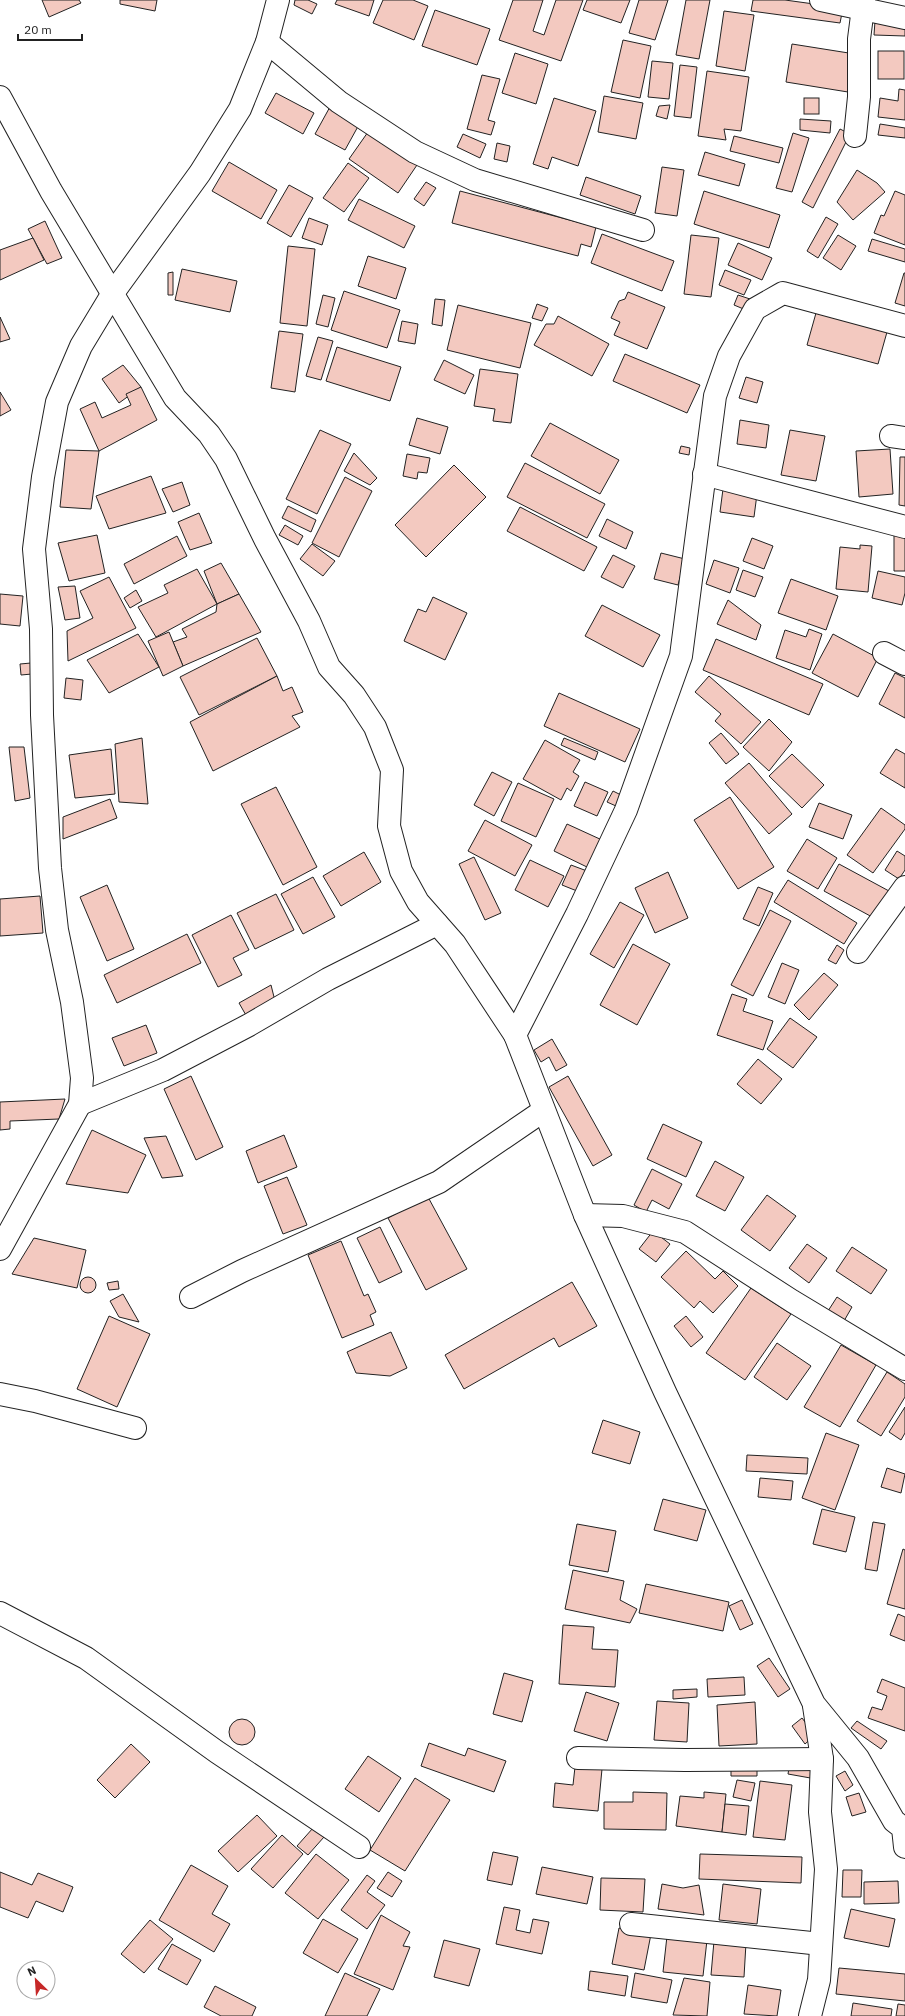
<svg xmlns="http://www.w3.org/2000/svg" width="905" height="2016" viewBox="0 0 905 2016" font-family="'IBM Plex Sans',sans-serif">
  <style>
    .building { fill: #f3c9c0; stroke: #222 }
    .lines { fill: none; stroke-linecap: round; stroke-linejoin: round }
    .minor-casing { stroke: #222; stroke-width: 24 }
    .minor { stroke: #fff; stroke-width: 22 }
  </style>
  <rect width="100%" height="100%" fill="#fff"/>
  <g class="building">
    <polygon points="42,0 79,0 81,3 49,17"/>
    <polygon points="120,0 157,0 155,11 120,4"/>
    <polygon points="295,0 308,0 317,4 312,14 294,5"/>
    <polygon points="337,0 374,0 369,16 335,4"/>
    <polygon points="383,0 413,0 428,6 414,40 373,23"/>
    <polygon points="513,0 543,0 533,31 544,35 556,0 583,0 561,61 499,40"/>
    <polygon points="587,0 630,0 621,23 583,10"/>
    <polygon points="639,0 668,0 655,40 629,33"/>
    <polygon points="686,0 710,0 699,59 676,55"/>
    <polygon points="753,0 785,0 843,8 840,23 751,11"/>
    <polygon points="435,10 490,29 477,65 422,46"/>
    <polygon points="724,11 754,15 745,71 716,66"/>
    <polygon points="875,21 905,23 905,36 874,35"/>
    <polygon points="623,40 651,46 640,98 611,92"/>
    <polygon points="792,44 855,54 848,92 786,82"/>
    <rect x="878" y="51" width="26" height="28"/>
    <polygon points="515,53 548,64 536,104 502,93"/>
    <polygon points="652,61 673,63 669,99 648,97"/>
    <polygon points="680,65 697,67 691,118 674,116"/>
    <polygon points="707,71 749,77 741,131 724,129 726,140 698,136"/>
    <polygon points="482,75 500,79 488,120 495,122 491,135 467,129"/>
    <polygon points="899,89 905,90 905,120 878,117 880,98 898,101"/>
    <polygon points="276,93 314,113 303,134 265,113"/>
    <polygon points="604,96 643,103 636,139 598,132"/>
    <polygon points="554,98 596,111 578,166 552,157 548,169 533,164"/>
    <rect x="804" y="98" width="15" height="16"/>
    <polygon points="331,105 361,121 345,150 315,134"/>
    <polygon points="670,105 667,119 656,116 659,106"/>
    <polygon points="800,119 831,121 830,133 800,130"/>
    <polygon points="880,124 905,128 905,138 878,135"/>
    <polygon points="840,129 850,134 813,208 802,202"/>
    <polygon points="368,132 417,165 398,193 349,159"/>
    <polygon points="793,133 809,138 792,192 776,188"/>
    <polygon points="463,134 486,144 480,158 457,147"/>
    <polygon points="734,136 783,148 779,163 730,151"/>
    <polygon points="497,143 510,146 507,162 494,159"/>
    <polygon points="705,152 745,164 739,186 698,175"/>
    <polygon points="229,162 277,190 261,219 212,191"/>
    <polygon points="348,163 369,178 344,212 323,198"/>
    <polygon points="662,167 684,170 677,216 655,213"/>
    <polygon points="857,170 877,183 885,192 853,220 837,202"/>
    <polygon points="586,177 641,196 635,214 580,195"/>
    <polygon points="426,182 436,188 424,206 414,199"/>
    <polygon points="289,185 313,198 291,237 267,223"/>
    <polygon points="460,191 596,227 591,247 581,244 578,256 452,223"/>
    <polygon points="704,191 780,215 769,248 694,224"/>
    <polygon points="895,191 905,195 905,245 874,233 881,215 884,216"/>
    <polygon points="359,199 415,226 404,248 348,220"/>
    <polygon points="826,217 838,224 818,258 807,251"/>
    <polygon points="309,218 328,225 322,245 302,238"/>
    <polygon points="45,221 62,258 47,264 28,229"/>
    <polygon points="602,234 674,261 662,291 591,263"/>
    <polygon points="691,235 719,238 711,297 684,294"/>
    <polygon points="838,235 856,246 841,270 823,258"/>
    <polygon points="33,238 44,260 0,280 0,250"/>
    <polygon points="872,239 905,249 905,262 868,251"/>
    <polygon points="738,243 772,258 762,280 728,265"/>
    <polygon points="288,246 315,249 307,326 280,323"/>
    <polygon points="368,256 406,268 396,299 358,286"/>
    <polygon points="182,269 237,281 230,312 175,300"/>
    <polygon points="725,270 751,280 744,295 719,285"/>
    <polygon points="173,272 173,295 168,295 168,273"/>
    <polygon points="904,273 905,273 905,306 895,303"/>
    <polygon points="344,291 400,310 387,348 331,330"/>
    <polygon points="628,292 665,307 647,349 614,335 620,322 611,318 619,301 625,299"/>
    <polygon points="323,295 335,298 328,327 316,324"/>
    <polygon points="738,295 750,299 746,310 734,305"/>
    <polygon points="435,299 445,300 442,326 432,324"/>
    <polygon points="537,304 548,308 542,321 532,318"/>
    <polygon points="458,305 531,323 520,368 447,350"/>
    <polygon points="816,313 887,332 878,364 807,345"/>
    <polygon points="558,316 609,344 592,376 534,345 546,324 554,324"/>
    <polygon points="0,317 10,339 0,342"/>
    <polygon points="402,321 418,324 415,344 398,341"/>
    <polygon points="279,331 303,334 295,392 271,388"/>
    <polygon points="318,337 333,341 321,380 306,376"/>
    <polygon points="337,347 401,367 390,401 326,381"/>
    <polygon points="625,354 700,385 687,413 613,381"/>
    <polygon points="444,360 474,375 465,394 434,380"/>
    <polygon points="123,365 141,387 119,403 102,379"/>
    <polygon points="480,369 518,374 511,423 493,421 495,409 474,406"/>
    <polygon points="746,377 763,382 757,403 739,398"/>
    <polygon points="141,387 157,420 99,451 80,409 95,402 102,418 131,405 126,394"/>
    <polygon points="0,392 11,410 0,416"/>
    <polygon points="417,418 448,427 440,454 409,445"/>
    <polygon points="740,420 769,425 766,448 737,444"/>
    <polygon points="550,423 619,460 600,494 531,456"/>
    <polygon points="320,430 351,444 317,514 286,499"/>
    <polygon points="790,430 825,436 816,481 781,475"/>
    <polygon points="681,446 690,448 689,455 679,453"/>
    <polygon points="890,449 893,494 859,497 856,451"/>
    <polygon points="66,450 99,451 91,509 60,507"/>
    <polygon points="354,453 377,478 370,485 344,471"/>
    <polygon points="407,454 430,458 427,473 418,472 417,479 403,476"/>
    <polygon points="900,457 905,457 905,506 899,505"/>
    <polygon points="525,463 605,504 587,538 507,497"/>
    <polygon points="454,465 486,497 426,557 395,525"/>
    <polygon points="151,476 166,513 109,529 96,496"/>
    <polygon points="345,477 372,491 339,557 312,543"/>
    <polygon points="182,482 190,505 173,512 162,489"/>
    <polygon points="723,489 757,494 754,517 720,512"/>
    <polygon points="288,506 316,520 311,532 282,518"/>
    <polygon points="520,507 597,547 584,571 507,531"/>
    <polygon points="199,513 212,543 190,550 178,522"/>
    <polygon points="607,519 633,532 626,549 599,536"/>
    <polygon points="285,525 303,536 298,545 279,535"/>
    <polygon points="894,531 905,532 905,571 894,571"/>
    <polygon points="97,535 105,573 69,581 58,543"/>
    <polygon points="177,536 187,556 134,584 124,564"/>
    <polygon points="752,538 773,546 764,569 743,561"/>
    <polygon points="312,544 335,561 323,576 300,559"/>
    <polygon points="860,545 872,546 868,592 836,589 840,547 860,549"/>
    <polygon points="661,553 685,559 678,585 654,579"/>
    <polygon points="613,555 635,566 623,588 601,577"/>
    <polygon points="714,560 739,568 730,593 706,584"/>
    <polygon points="221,563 239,594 217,604 204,571"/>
    <polygon points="197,569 217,604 156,637 138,607 168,593 164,585"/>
    <polygon points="743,570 763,577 755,597 736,590"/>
    <polygon points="878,571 905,577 905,593 902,605 872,598"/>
    <polygon points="109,577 136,628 68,661 67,631 93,618 80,591"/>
    <polygon points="791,579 838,596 826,630 778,613"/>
    <polygon points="75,586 80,618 65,620 58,587"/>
    <polygon points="136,590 142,601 130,608 124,598"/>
    <polygon points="0,594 23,596 20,626 0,624"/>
    <polygon points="239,594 261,632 183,666 173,642 187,637 182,629 216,612 217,604"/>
    <polygon points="433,597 467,613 445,660 404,641 418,609 426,612"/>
    <polygon points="728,600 761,625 756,640 717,624"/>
    <polygon points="602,605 660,635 643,667 585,636"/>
    <polygon points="809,629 822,634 810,670 776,658 785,630 806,637"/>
    <polygon points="169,632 183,666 163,676 148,641"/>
    <polygon points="138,634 159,667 109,693 87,660"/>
    <polygon points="833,634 878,658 858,697 812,673"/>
    <polygon points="257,638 277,676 199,715 180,677"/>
    <polygon points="716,639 823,684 809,715 703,670"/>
    <polygon points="31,663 32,674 21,675 20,664"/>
    <polygon points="895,673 905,678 905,718 879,704"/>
    <polygon points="277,676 283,691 292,687 303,712 292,716 300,727 213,771 190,722"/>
    <polygon points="709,676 761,722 741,744 715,721 721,714 695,692"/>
    <polygon points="66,678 83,680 81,700 64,698"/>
    <polygon points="559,693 640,729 625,762 544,726"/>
    <polygon points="769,719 792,742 769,771 743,747"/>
    <polygon points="721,733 739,754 726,764 709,743"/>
    <polygon points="142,738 148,804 119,802 115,744"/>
    <polygon points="564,738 598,752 595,760 561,745"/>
    <polygon points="545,740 580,760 573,772 579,776 571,791 567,788 561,800 523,779"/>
    <polygon points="9,747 24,747 30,798 15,801"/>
    <polygon points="111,749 115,794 75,798 69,755"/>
    <polygon points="896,749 905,754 905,788 880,773"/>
    <polygon points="792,754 824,785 802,808 769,776"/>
    <polygon points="749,763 792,814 769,834 725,783"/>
    <polygon points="492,772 512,782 494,816 474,805"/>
    <polygon points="585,782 608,792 597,816 574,806"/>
    <polygon points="518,783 554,799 536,837 501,821"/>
    <polygon points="276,787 317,867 283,885 241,804"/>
    <polygon points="613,791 621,795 616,806 607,802"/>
    <polygon points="730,797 774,867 738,889 694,820"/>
    <polygon points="110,799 117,818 63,839 63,817"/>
    <polygon points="819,803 852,815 843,839 809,827"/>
    <polygon points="881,808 905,825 905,829 873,873 847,855"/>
    <polygon points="485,820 532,845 515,876 468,851"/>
    <polygon points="567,824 602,840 589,868 554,851"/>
    <polygon points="807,839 837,858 818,889 787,871"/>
    <polygon points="897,851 905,856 905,870 899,879 885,870"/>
    <polygon points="364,852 381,882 341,906 323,876"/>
    <polygon points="474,857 501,913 485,920 459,864"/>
    <polygon points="530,860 564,876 548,907 515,890"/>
    <polygon points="839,864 889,891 874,918 824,891"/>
    <polygon points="571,865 587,871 577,891 562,885"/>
    <polygon points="668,872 688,918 655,933 635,888"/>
    <polygon points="313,877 335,917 303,934 281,894"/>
    <polygon points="788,880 857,923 844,944 774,902"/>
    <polygon points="107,885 134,949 107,961 80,897"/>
    <polygon points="758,887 773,893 759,926 743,919"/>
    <polygon points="276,894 294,930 255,949 237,913"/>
    <polygon points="40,896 43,933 0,936 0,899"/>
    <polygon points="620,902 644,915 614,968 590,954"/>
    <polygon points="770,910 791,921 753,996 731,985"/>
    <polygon points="231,915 249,950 233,958 242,975 218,987 192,935"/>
    <polygon points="187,934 201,963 117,1003 104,975"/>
    <polygon points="633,944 670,964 637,1025 600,1005"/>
    <polygon points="837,945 844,950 836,964 828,960"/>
    <polygon points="782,963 799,970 785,1004 768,997"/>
    <polygon points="824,973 838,985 809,1020 794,1005"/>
    <polygon points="271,985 275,1001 247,1017 239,1003"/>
    <polygon points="732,994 747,999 743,1011 773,1021 763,1050 717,1035"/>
    <polygon points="790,1018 817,1037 793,1068 767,1049"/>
    <polygon points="146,1025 157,1053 124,1066 112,1038"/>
    <polygon points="552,1039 567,1065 556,1071 549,1057 541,1062 534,1050"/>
    <polygon points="758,1059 782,1079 761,1104 737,1084"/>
    <polygon points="191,1076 223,1147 196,1160 164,1089"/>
    <polygon points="568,1076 612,1155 593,1166 549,1087"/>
    <polygon points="65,1099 59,1119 10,1121 10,1129 0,1130 0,1102"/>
    <polygon points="663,1124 702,1142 686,1177 647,1159"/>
    <polygon points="92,1130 146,1155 128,1193 66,1184"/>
    <polygon points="284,1135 297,1167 258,1183 246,1151"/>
    <polygon points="166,1136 183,1176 162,1178 144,1138"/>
    <polygon points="715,1161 744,1177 725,1211 696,1196"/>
    <polygon points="652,1169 682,1184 669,1209 652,1200 646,1212 634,1205"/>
    <polygon points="287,1177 307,1225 283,1234 264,1186"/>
    <polygon points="767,1195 796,1216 770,1251 741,1230"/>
    <polygon points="428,1197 467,1269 426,1290 388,1218"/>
    <polygon points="380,1227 402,1272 379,1283 357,1238"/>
    <polygon points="653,1231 670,1244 656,1262 639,1249"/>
    <polygon points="34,1238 86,1250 77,1288 12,1274"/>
    <polygon points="341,1241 364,1296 368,1294 376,1312 370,1315 374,1325 342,1338 308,1255"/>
    <polygon points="807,1244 827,1258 809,1283 789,1268"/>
    <polygon points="852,1247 887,1270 871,1294 836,1271"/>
    <polygon points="686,1251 715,1279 723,1271 738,1286 713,1313 700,1301 694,1308 661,1277"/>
    <circle cx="88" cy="1285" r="8"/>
    <polygon points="118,1281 119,1289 109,1290 107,1283"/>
    <polygon points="572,1282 597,1326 559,1347 554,1338 464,1389 445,1355"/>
    <polygon points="751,1288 791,1314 745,1380 706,1353"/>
    <polygon points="123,1294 139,1322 119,1317 110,1301"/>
    <polygon points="837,1297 852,1307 844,1321 828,1311"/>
    <polygon points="109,1316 150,1334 117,1407 77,1389"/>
    <polygon points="686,1316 703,1337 691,1347 674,1326"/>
    <polygon points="391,1332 407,1368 390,1376 356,1373 347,1352"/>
    <polygon points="777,1343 811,1366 787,1400 754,1377"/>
    <polygon points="841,1345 876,1365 840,1427 804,1407"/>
    <polygon points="887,1372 905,1384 905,1397 881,1436 857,1421"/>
    <polygon points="905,1407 905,1433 901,1440 889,1432"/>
    <polygon points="603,1420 640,1432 630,1464 592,1453"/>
    <polygon points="826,1433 859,1445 835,1510 802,1498"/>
    <polygon points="747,1455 808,1458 807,1474 746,1471"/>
    <polygon points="887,1468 905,1474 901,1493 881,1487"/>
    <polygon points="760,1478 793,1481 791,1500 758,1497"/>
    <polygon points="663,1499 706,1510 697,1541 654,1530"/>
    <polygon points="822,1509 855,1517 846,1552 813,1544"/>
    <polygon points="873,1522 885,1524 877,1571 865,1569"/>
    <polygon points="577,1524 616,1531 608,1572 569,1565"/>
    <polygon points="903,1549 905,1550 905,1609 887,1604"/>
    <polygon points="573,1570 624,1581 620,1600 637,1609 630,1623 565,1609"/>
    <polygon points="646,1584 729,1602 723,1631 639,1613"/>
    <polygon points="742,1600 753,1624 740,1630 729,1606"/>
    <polygon points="898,1614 905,1617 905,1641 890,1635"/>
    <polygon points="563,1625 594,1627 592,1649 618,1650 615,1687 559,1684"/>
    <polygon points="769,1658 790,1689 778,1697 757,1666"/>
    <polygon points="504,1673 533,1681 522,1722 493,1714"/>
    <polygon points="744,1677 745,1695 708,1697 707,1679"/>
    <polygon points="882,1679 905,1688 905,1731 868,1718 872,1707 882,1710 887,1696 877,1692"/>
    <polygon points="697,1689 697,1697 673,1699 673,1690"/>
    <polygon points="586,1692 619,1703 607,1741 574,1731"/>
    <polygon points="657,1701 689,1703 687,1742 654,1740"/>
    <polygon points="755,1702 757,1744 719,1746 717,1705"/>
    <polygon points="802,1718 815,1735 805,1744 792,1726"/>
    <circle cx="242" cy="1732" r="13"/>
    <polygon points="857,1721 887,1741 881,1749 851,1728"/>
    <polygon points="429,1743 465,1756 468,1748 506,1761 494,1792 421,1766"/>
    <polygon points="131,1744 150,1762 115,1798 97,1780"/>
    <polygon points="368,1756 401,1778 379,1812 345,1789"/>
    <polygon points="790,1762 818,1766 816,1779 788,1774"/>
    <polygon points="757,1765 757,1776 731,1776 731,1766"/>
    <polygon points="575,1767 602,1769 598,1811 553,1807 555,1783 573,1785"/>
    <polygon points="845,1771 853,1785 845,1791 836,1776"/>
    <polygon points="415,1778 450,1800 405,1871 370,1850"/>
    <polygon points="737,1780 755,1783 751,1801 733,1797"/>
    <polygon points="760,1781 792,1785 785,1840 753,1837"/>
    <polygon points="633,1792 667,1793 666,1830 604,1829 604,1802 633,1802"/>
    <polygon points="704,1792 726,1794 722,1832 676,1826 680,1796 704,1798"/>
    <polygon points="859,1793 866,1812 852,1816 846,1797"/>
    <polygon points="725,1804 749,1806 746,1835 722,1832"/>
    <polygon points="257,1815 277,1836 238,1872 218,1851"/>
    <polygon points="313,1828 324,1837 308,1855 297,1846"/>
    <polygon points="282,1835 303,1854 273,1888 251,1869"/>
    <polygon points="493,1852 518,1857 512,1885 487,1880"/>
    <polygon points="316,1854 349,1880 318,1919 285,1893"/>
    <polygon points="700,1854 802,1857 801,1883 699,1879"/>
    <polygon points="191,1865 228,1886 212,1914 230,1924 214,1952 159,1920"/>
    <polygon points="542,1867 593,1877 587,1904 536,1894"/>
    <polygon points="843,1870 862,1870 861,1897 842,1897"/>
    <polygon points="0,1872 32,1885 38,1873 73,1887 63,1912 36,1901 28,1918 0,1907"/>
    <polygon points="388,1872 402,1881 392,1897 377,1888"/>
    <polygon points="367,1875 375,1881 367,1892 385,1905 367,1929 341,1910"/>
    <polygon points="601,1878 645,1879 643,1912 600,1910"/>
    <polygon points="898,1881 899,1903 864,1904 864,1882"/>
    <polygon points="662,1884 683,1888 699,1885 704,1915 658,1909"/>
    <polygon points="723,1884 761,1889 757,1924 719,1920"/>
    <polygon points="504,1907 520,1910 516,1930 530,1933 533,1919 549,1922 542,1954 496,1944"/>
    <polygon points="851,1909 895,1919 889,1947 844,1938"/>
    <polygon points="381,1915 410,1932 403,1946 410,1947 393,1990 354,1974"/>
    <polygon points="323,1919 358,1939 338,1973 303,1953"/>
    <polygon points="150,1920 173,1939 144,1973 121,1954"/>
    <polygon points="619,1928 651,1934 644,1970 612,1964"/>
    <polygon points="667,1936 707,1940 703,1976 663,1972"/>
    <polygon points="444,1940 480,1949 469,1986 434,1977"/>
    <polygon points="714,1941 746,1943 744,1977 711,1975"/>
    <polygon points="172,1944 201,1960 187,1985 158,1969"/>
    <polygon points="839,1968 905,1974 905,2001 836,1994"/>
    <polygon points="590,1971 628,1976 625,1996 588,1990"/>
    <polygon points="345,1973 380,1989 367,2016 325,2016"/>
    <polygon points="635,1973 672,1980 667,2003 631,1997"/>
    <polygon points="684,1978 710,1982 707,2016 673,2015"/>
    <polygon points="748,1985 781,1990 777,2016 744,2014"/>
    <polygon points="215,1986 256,2007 252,2016 221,2016 204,2007"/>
    <polygon points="853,2003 892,2009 891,2016 851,2016"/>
    <polygon points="898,2004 905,2005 905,2016 896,2016"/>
  </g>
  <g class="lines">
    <defs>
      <g id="minor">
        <polyline points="821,0 905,18"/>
        <polyline points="267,42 339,102 415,152 475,180 643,230"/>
        <polyline points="0,97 51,191 175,398 209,434 226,459 265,539 309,621 329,667 354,695 375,727 392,770 389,826 401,871 418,902 455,944 515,1035 585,1215 665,1392 814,1704 858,1758 894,1821 903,1828 905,1847"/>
        <polyline points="855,136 859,97 859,39 864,0"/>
        <polyline points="891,436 905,438"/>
        <polyline points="704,474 905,527"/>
        <polyline points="884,653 905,664"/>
        <polyline points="858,952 905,887"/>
        <polyline points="515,1035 577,914 626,810 681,656 715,396 729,356 755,309 783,293 905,326"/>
        <polyline points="80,1104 163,1070 249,1025 328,979 437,924"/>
        <polyline points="585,1215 623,1216 685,1232 792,1301 905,1369"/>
        <polyline points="0,1249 80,1104 82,1078 72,1002 57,930 50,868 42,715 41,629 34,549 43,477 57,402 81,346 113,293 200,173 240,109 267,42 278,0"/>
        <polyline points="191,1297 242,1271 439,1182 543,1111"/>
        <polyline points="0,1394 35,1401 135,1428"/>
        <polyline points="0,1613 86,1658 217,1752 359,1847"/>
        <polyline points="578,1758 685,1760 822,1759"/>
        <polyline points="631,1924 821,1944"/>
        <polyline points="810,2016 819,1980 826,1869 820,1812 822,1759 814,1706"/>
      </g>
    </defs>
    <use href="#minor" class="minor-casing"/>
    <use href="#minor" class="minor"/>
  </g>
  <g transform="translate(36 1980) rotate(335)"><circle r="19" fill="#ffffff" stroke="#a7a7a7"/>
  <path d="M0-3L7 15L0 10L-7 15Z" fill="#c62828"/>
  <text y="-6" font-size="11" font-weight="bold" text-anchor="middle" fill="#222222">N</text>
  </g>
  <path d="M18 34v6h64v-6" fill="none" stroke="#222222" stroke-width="2"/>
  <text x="24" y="34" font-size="12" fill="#222222" stroke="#ffffff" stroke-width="3" paint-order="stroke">20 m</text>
</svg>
